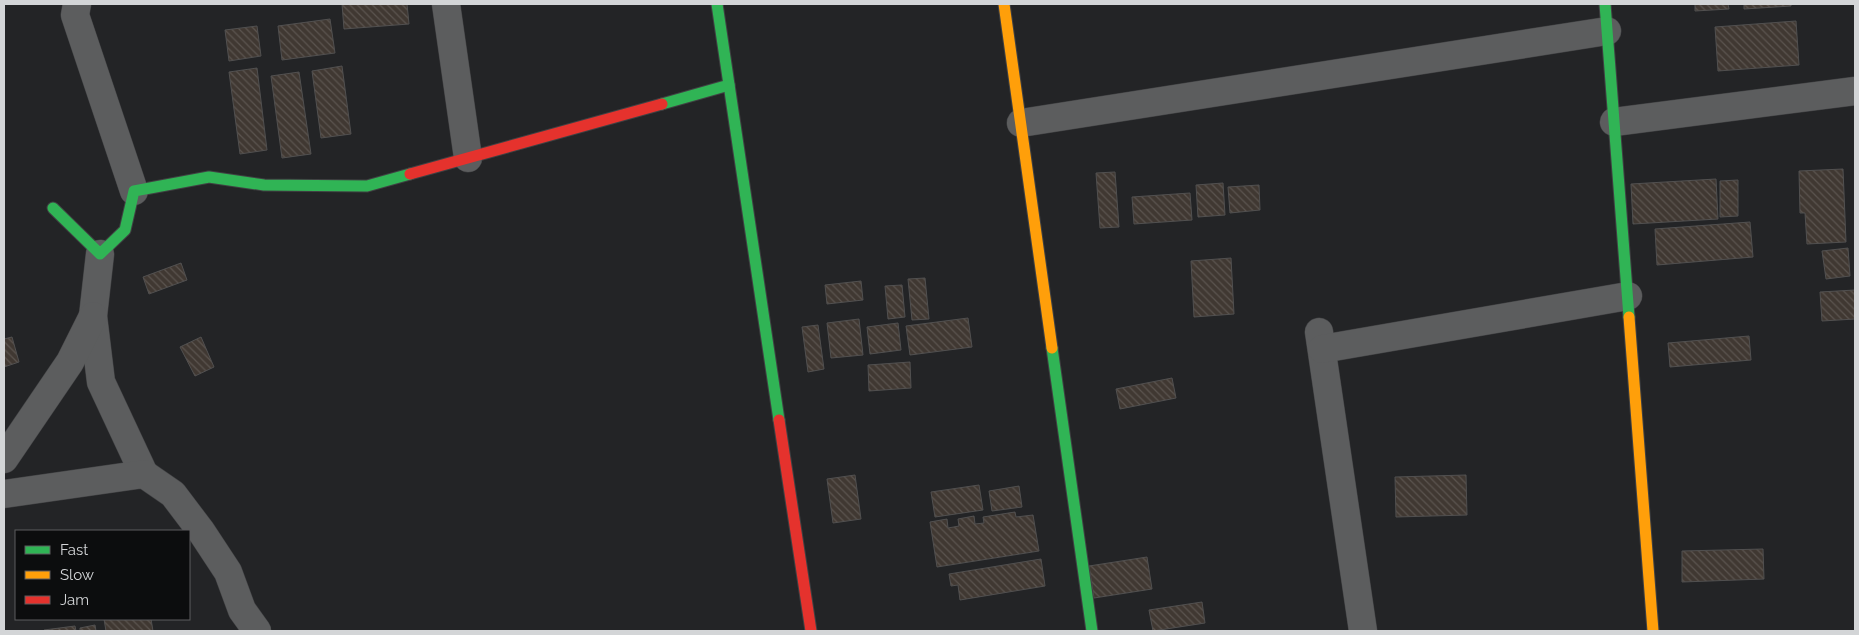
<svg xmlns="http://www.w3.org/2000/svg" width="1859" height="635" viewBox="0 0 1859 635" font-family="Raleway,sans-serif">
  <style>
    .building { fill: url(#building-back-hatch); stroke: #515050 }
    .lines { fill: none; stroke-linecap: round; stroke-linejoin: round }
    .street-casing { stroke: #404143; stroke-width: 29 }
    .fast-casing { stroke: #404143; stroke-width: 13 }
    .slow-casing { stroke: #404143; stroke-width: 13 }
    .jam-casing { stroke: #404143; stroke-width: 13 }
    .street { stroke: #5c5d5e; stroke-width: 28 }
    .fast { stroke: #30b455; stroke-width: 11 }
    .slow { stroke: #ff9f0a; stroke-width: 11 }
    .jam { stroke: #e5322d; stroke-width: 11 }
  </style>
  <defs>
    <pattern id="building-back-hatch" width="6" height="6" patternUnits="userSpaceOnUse" patternTransform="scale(1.25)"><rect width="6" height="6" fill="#403832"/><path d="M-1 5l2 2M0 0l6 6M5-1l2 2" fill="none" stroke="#5b544f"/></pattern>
  </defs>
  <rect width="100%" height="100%" fill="#232426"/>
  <g class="building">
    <polygon points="342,4 407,4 409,24 344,29"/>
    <polygon points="1695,4 1728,4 1729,9 1695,11"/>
    <polygon points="1744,4 1791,4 1791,6 1744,9"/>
    <polygon points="330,19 335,53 282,60 278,26"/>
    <polygon points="1796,21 1799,65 1718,71 1715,27"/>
    <polygon points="257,26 261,56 229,61 225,30"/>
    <polygon points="342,66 351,134 321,138 312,71"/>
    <polygon points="257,68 267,150 240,154 229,72"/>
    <polygon points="299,72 311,154 282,158 271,76"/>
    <polygon points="1843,169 1846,242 1807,244 1805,213 1800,213 1799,171"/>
    <polygon points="1115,172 1119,227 1100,228 1096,173"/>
    <polygon points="1716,179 1718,219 1633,224 1631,184"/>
    <polygon points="1738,180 1738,216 1720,217 1720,181"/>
    <polygon points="1223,183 1225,215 1198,217 1196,185"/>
    <polygon points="1259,185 1260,210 1230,213 1228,187"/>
    <polygon points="1190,193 1192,220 1134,224 1132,197"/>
    <polygon points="1750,222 1753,257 1657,265 1655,229"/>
    <polygon points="1848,248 1850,276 1826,279 1822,251"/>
    <polygon points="1231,258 1234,314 1194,317 1191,261"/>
    <polygon points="181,263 187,280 149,294 143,277"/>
    <polygon points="925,278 929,319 912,320 908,279"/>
    <polygon points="861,281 863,300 827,304 825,285"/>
    <polygon points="902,285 905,317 888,319 885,286"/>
    <polygon points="1855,290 1855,319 1822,321 1820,292"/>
    <polygon points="968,318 972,347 910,355 906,326"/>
    <polygon points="859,319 863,355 831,358 827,323"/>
    <polygon points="898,323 901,350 870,354 867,327"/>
    <polygon points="818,325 824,369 808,372 802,327"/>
    <polygon points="1749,336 1751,360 1670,367 1668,343"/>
    <polygon points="12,337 19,362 4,367 4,339"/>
    <polygon points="201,337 214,367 195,376 180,347"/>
    <polygon points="910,362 911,388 869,391 868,365"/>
    <polygon points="1172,378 1176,398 1120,409 1116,389"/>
    <polygon points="855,475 861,519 833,523 827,479"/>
    <polygon points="1466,475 1467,515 1396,517 1395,477"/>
    <polygon points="979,485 983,510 935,517 931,492"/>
    <polygon points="1019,486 1022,507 992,511 989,491"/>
    <polygon points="1015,512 1016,517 1033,515 1039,551 937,567 930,522 947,519 948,528 959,526 958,519 974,516 975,524 984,523 983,517"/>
    <polygon points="1763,549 1764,579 1682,582 1682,551"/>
    <polygon points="1147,557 1152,589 1094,598 1089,566"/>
    <polygon points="1041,559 1045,586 960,600 958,585 951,586 949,574"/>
    <polygon points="1202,602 1205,623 1153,631 1149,610"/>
    <polygon points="104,619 151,619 153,631 106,631"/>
    <polygon points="95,625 96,631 80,631 80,628"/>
    <polygon points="75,626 76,631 44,631 44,630"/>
  </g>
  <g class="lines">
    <defs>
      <g id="street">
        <polyline points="77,4 75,15 134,191"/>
        <polyline points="446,4 468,158"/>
        <polyline points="1614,122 1855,91"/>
        <polyline points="1021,123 1607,31"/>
        <polyline points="100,254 93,316 101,382 144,474"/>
        <polyline points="1319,332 1363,631"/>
        <polyline points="1322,349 1628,296"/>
        <polyline points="4,459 70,362 93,316"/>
        <polyline points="4,494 144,474 173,494 201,531 228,572 242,610 257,631"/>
      </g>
      <g id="fast">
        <polyline points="717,4 779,420"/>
        <polyline points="1605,4 1629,317"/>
        <polyline points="662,104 729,85"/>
        <polyline points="53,208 100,254 125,230 134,191 209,177 264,185 367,186 410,174"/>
        <polyline points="1052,348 1092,631"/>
      </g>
      <g id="slow">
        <polyline points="1004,4 1052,348"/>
        <polyline points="1629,317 1653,631"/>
      </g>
      <g id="jam">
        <polyline points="410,174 662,104"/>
        <polyline points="779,420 811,631"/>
      </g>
    </defs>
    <use href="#street" class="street-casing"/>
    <use href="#fast" class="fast-casing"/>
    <use href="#slow" class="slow-casing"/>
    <use href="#jam" class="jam-casing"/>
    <use href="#street" class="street"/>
    <use href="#fast" class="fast"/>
    <use href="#slow" class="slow"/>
    <use href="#jam" class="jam"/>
  </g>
  <rect width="1859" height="635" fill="none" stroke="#d3d5d7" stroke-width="10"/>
  <rect x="15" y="530" width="175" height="90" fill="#0c0d0e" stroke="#5c5d5e"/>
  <rect x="25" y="546" width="25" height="8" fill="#30b455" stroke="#5c5d5e"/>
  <text x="60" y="555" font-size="15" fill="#d3d5d7">Fast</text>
  <rect x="25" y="571" width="25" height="8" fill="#ff9f0a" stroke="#5c5d5e"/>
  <text x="60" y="580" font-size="15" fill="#d3d5d7">Slow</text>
  <rect x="25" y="596" width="25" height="8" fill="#e5322d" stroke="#5c5d5e"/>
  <text x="60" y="605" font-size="15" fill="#d3d5d7">Jam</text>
</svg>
